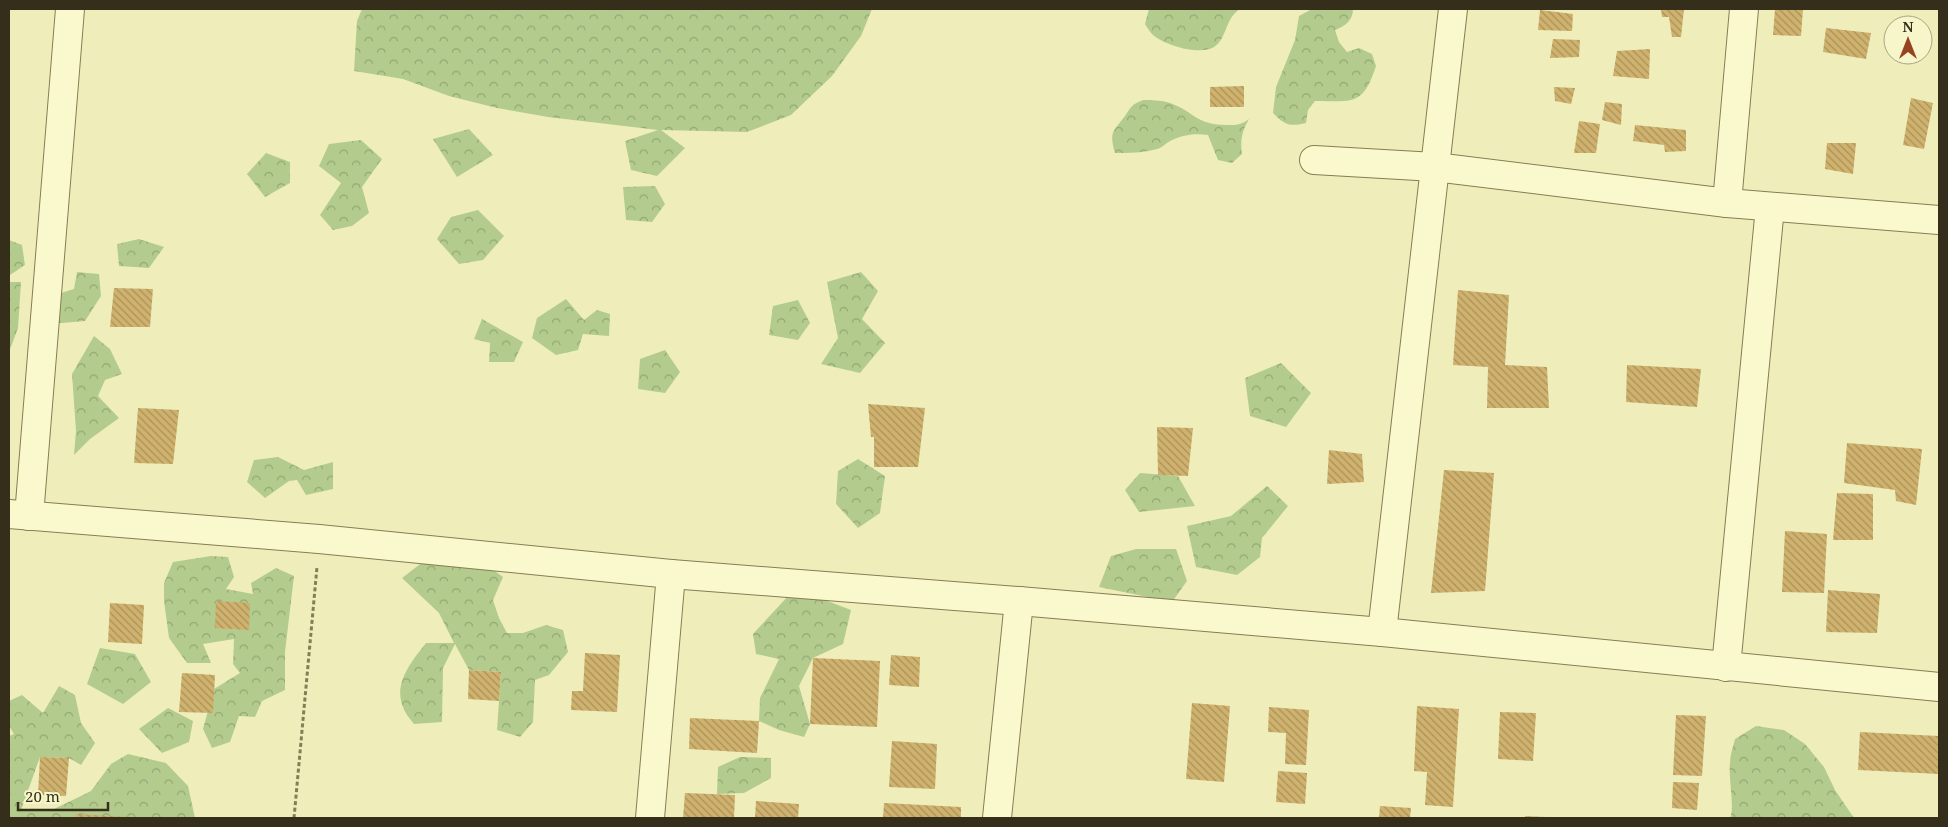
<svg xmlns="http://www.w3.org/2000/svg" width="1948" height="827" viewBox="0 0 1948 827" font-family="'Noto Serif',serif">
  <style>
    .forest { fill: url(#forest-crowns) }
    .building { fill: url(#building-back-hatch) }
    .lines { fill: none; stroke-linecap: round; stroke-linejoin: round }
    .street-casing { stroke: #867d54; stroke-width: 30 }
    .path { stroke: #867d54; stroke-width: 3; stroke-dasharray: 4 2.5; stroke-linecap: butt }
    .street { stroke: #faf9cd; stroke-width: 28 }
  </style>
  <defs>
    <pattern id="forest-crowns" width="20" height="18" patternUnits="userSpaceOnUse" patternTransform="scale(1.25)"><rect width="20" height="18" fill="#b3cc8e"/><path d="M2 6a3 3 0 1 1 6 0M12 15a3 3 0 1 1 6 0" fill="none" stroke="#92a673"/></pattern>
    <pattern id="building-back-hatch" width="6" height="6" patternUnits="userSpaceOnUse" patternTransform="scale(1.25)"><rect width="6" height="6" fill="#cfb26e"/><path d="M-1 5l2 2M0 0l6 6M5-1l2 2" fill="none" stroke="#a9915a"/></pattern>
  </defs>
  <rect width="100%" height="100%" fill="#efeeba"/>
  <g class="forest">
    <polygon points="362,9 872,9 861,36 832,76 791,115 747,132 661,130 685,148 657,176 631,170 625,141 658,130 548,117 497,108 449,96 403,79 354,71 357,21"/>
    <path d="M1149,9h91c-15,9 -13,30 -26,38 -14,9 -51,-2 -62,-13 -3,-3 -5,-7 -7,-10z"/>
    <path d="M1312,9h41c0,12 -8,17 -18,21l4,12 8,10 12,-4 13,6 4,12c-13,41 -24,35 -61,35l-7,9 -2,13c-17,4 -21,2 -33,-10l3,-26 19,-47 4,-24z"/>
    <path d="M1143,100c9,0 18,0 27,3 25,9 26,22 57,22 10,0 14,0 22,-6 -7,12 -9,21 -7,35l-10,9 -14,-3 -10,-25c-14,-2 -28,0 -41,8 -3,2 -6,5 -10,6 -13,4 -29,4 -42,4 -6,-22 -2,-21 10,-37 7,-10 6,-11 18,-16z"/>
    <polygon points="469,129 493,155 457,177 433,139"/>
    <polygon points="361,140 382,159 362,187 369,213 352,226 333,230 320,215 341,183 319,166 329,144"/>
    <polygon points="266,153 290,162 290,183 265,197 247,174"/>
    <polygon points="655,186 665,204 652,222 626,220 623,187"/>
    <polygon points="478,210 504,236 483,260 459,264 437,239 451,217"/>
    <polygon points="139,239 164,247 149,268 119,266 117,244"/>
    <polygon points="9,240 22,245 25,265 10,275"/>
    <polygon points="77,272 99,274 101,296 85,321 50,324 51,296 74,289"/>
    <polygon points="861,272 878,291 862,319 885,343 860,373 821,364 838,338 827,282"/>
    <polygon points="9,282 21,282 18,328 9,352"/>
    <polygon points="566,299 584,320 597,310 610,314 609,336 583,334 578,350 556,355 532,338 537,318"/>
    <polygon points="798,300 810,323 798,340 769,335 773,306"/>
    <polygon points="482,319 523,342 514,362 489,362 490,343 474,339"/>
    <polygon points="94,336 110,349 122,374 105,380 98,396 119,418 90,439 74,455 76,431 72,374"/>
    <polygon points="665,350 680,372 665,393 638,389 640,359"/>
    <polygon points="1281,363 1311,393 1286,427 1250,416 1245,378"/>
    <polygon points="278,457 304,470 333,462 333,489 306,495 297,480 289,481 265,498 247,482 254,460"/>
    <polygon points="858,459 885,476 880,513 858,528 836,504 838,471"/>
    <polygon points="1140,473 1178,476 1195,506 1139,512 1125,490"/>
    <polygon points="1267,486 1288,506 1262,538 1260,557 1237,575 1196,567 1187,526 1231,516"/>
    <polygon points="1136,549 1176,549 1187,581 1172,602 1099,587 1111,556"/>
    <polygon points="211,556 228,557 234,577 226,589 253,594 251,583 276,568 294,576 285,652 285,690 262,701 255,717 239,716 230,742 212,748 203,729 214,689 240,673 233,664 234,639 203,644 211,663 187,663 169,638 164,601 164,583 173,562"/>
    <path d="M428,558l57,6 18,13 -10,23 6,18 8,15h16l23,-8 17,5 5,22 -19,23 -14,5 -2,42 -13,15 -23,-7 4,-58 -32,-2 -14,-26 -12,24 -1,54 -28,2c-4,-5 -9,-11 -11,-17 -10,-24 9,-46 23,-64h28l-15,-30 -37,-35z"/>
    <polygon points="789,595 817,597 851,610 843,644 813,658 799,686 810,724 804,737 779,730 759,721 760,698 779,659 756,654 753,634"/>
    <polygon points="100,648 135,654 151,682 123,704 87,684"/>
    <polygon points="59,686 75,695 81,723 95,743 81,765 69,758 40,757 21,810 50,811 91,791 111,764 128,754 166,763 188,786 195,818 9,818 9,736 14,734 9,726 9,701 22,695 43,713"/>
    <polygon points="168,708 193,721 189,742 162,753 139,729"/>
    <path d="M1756,726l28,4 21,14 19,23 11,23 19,28h-124c5,-9 -2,-42 0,-55 0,-8 3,-16 5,-24z"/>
    <polygon points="740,757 771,758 771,778 744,793 717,794 718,767"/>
  </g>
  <g class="building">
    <polygon points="1661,9 1684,9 1681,37 1672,37 1669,17 1662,17"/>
    <polygon points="1775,9 1803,9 1801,36 1773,35"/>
    <polygon points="1540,10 1573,14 1572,31 1538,30"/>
    <polygon points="1826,28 1871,33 1866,59 1823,52"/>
    <polygon points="1553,39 1580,40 1579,57 1550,58"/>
    <polygon points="1650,49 1649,79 1613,76 1617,51"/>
    <polygon points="1244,86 1244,107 1210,107 1210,87"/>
    <polygon points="1554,87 1575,88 1571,104 1555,101"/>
    <polygon points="1911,98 1933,103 1924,149 1903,145"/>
    <polygon points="1605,102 1622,104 1621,125 1602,120"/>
    <polygon points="1579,121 1600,124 1596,153 1574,153"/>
    <polygon points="1635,125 1686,130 1686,151 1665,152 1664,145 1633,141"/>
    <polygon points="1827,143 1856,143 1853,174 1825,169"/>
    <polygon points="114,288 153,289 150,327 110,327"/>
    <polygon points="1458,290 1509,295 1505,365 1547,367 1549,408 1487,408 1488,367 1453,365"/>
    <polygon points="1627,365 1701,369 1697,407 1626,402"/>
    <polygon points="868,404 925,408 918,467 874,467 874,437 871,437"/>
    <polygon points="138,408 179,410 173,464 134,463"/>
    <polygon points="1157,427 1193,428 1188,476 1158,475"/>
    <polygon points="1847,443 1922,449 1916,505 1896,501 1895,490 1844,483"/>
    <polygon points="1329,450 1362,454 1364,482 1327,484"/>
    <polygon points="1444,470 1494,473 1485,591 1431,593"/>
    <polygon points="1837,493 1873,494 1873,540 1833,540"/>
    <polygon points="1785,531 1827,534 1824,593 1782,592"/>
    <polygon points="1828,590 1880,594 1877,633 1826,632"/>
    <polygon points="216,601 250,603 249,630 215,628"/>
    <polygon points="110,603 144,605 142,644 108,642"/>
    <polygon points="585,653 620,655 617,712 571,710 572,691 583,691"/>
    <polygon points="891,655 920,657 919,687 889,685"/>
    <polygon points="813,658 880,661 877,727 810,724"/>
    <polygon points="469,670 501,672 499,701 468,699"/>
    <polygon points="182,673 215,675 213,713 179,712"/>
    <polygon points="1192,703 1230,706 1224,782 1186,779"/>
    <polygon points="1417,706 1459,709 1453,807 1425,805 1427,772 1414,771"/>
    <polygon points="1269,707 1309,710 1306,765 1285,764 1286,733 1268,732"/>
    <polygon points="1500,712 1536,713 1533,761 1498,759"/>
    <polygon points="1676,715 1706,716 1702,776 1673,775"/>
    <polygon points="690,718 759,721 757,753 689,749"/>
    <polygon points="1860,732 1939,736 1939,774 1858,770"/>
    <polygon points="892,741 937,744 935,789 889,787"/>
    <polygon points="40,757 69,758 66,796 38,795"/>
    <polygon points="1278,771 1307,773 1305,804 1276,802"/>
    <polygon points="1673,782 1699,783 1697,810 1672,808"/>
    <polygon points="685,793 735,795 734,818 683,818"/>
    <polygon points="756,801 799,804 798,818 755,818"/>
    <polygon points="884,803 961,807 961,818 883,818"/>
    <polygon points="1380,806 1411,808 1410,818 1379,818"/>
    <polygon points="76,814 129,817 129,818 76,818"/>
    <polygon points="1525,816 1546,817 1546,818 1525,818"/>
  </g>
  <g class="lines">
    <defs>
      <g id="street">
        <polyline points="1314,160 1435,167 1727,203 1939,220"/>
        <polyline points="1727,203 1744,9"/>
        <polyline points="9,514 319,539 671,574 1019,601 1382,632 1939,687"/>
        <polyline points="29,516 70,9"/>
        <polyline points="1382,632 1453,9"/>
        <polyline points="1726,667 1770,207"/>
        <polyline points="650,818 671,574"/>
        <polyline points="997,818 1019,601"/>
      </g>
    </defs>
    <use href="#street" class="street-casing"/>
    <polyline class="path" points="294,818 317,567"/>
    <use href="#street" class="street"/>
  </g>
  <rect width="1948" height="827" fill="none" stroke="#342e1a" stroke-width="20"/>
  <g transform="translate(1908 40)"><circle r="24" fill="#f6f6ca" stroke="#a8a684"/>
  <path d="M0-4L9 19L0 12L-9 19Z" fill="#964322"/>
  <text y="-8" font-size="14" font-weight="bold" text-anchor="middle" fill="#342e1a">N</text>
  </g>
  <path d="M18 802v8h90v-8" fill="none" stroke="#342e1a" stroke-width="2.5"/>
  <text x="25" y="802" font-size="15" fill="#342e1a" stroke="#f6f6ca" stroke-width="4" paint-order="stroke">20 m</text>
</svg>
